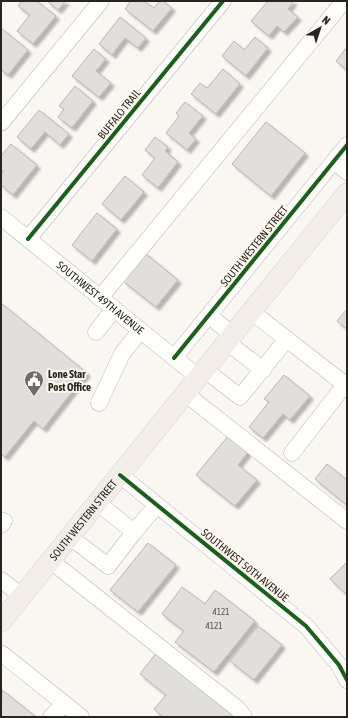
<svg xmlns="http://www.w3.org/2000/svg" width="348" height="718" viewBox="0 0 348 718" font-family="'Asap Condensed',sans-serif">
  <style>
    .building { fill: #e1dede; stroke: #b8b5b5; filter: url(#shadow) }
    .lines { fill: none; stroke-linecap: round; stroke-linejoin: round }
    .minor-casing { stroke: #b9b7b3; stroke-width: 17 }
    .major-casing { stroke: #d6d4d2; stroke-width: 21 }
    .minor { stroke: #fefefd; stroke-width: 16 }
    .major { stroke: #f2ede8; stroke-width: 20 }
    .cycleway-casing { stroke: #fdf7ee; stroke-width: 6 }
    .cycleway { stroke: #1b5e20; stroke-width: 4 }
    .labels { text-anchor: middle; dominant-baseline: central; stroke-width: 4; stroke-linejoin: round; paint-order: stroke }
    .number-label { font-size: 9px; fill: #565350 }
    .street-label { font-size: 11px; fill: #272521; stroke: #fdf7ee }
    .poi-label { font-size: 11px; font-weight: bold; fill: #272521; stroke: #fdf7ee; text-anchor: start }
  </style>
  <defs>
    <filter id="shadow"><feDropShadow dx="3.5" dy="3.5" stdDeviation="1" flood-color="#0004"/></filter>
  </defs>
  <rect width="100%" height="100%" fill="#faf6f2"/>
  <g class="building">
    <polygon points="22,1 37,1 56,16 33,44 17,31 30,15 18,6"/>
    <polygon points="47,1 66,1 58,10"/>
    <polygon points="131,1 144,1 154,8 160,1 163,1 172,8 153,31 125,9"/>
    <polygon points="268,1 294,1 288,9 298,17 284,32 277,26 269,36 251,21"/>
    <polygon points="120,17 146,38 138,48 125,38 112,55 99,44"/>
    <polygon points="1,28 28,50 8,75 1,70"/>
    <polygon points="255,37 268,48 246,76 222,56 234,41 244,50"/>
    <polygon points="347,47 347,70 336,61"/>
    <polygon points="94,49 106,59 96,71 111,83 99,97 72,76"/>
    <polygon points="223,69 240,84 216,114 191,94 200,83 207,88"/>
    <polygon points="75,86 93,101 72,128 58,117 64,109 59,106"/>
    <polygon points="185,102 203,116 189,133 196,139 187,150 166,133 179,116 176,113"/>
    <polygon points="39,110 69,134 60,145 45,132 31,149 17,137"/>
    <polygon points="266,122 305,153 271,196 232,164"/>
    <polygon points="155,137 168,147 165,151 178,162 158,188 142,175 155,158 145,150"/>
    <polygon points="11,144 37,165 13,195 1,185 1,174 3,171 1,169 1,156"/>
    <polygon points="125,176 144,192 121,220 102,204"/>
    <polygon points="97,213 117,229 92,261 72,245"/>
    <polygon points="145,253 178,280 156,307 123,281"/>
    <polygon points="1,303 87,373 43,429 34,421 5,457 1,454"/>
    <polygon points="347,309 347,329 337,321"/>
    <polygon points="284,375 310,396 290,420 283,414 263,438 249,427 269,402 264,399"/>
    <polygon points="229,435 249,451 238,465 257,480 235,506 196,475"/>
    <polygon points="327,464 347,480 347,505 315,479"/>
    <polygon points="148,543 176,565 138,612 110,590"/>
    <polygon points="347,562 347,595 330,579"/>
    <polygon points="182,587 205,604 215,590 255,621 214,672 175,642 184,631 162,614"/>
    <polygon points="258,626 282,645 254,680 230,661"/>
    <polygon points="157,652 238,717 163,717 154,709 166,695 140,674"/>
    <polygon points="2,690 35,716 34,717 1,717"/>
  </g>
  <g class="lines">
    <defs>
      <g id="minor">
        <polyline points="1,123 101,1"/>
        <polyline points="334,161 347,172"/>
        <path id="s1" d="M1,217l198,161"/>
        <polyline points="28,239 223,1"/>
        <polyline points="100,298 344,1"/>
        <polyline points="252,312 347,386"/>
        <polyline points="209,316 233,335"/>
        <polyline points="96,332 114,309"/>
        <polyline points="227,342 263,370"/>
        <polyline points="174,358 347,145"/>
        <polyline points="205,370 240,397 287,339"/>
        <polyline points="186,394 347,521"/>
        <polyline points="99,403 122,354 140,331"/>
        <polyline points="292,453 347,382"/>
        <polyline points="120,475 306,626 339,665 347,680"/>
        <polyline points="1,525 4,521"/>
        <polyline points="134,532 157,505"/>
        <polyline points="70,537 108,566 134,532 98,503"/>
        <polyline points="51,561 238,709 244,717"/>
        <polyline points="1,580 22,596"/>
        <polyline points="1,653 81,717"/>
        <polyline points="51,717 64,704"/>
      </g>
      <g id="major">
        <path id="s2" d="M1,622l346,-429"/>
      </g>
    </defs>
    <use href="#minor" class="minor-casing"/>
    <use href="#major" class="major-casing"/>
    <use href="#minor" class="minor"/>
    <use href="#major" class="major"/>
    <defs>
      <g id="cycleway">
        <polyline points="28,239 223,1"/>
        <polyline points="174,358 347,145"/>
        <polyline points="120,475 306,626 339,665 347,680"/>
      </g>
    </defs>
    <use href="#cycleway" class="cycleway-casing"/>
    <use href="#cycleway" class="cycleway"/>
  </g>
  <defs>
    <symbol id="civic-pin" viewBox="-11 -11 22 30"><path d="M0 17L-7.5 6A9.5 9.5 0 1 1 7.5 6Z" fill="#716e6a" stroke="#fdf7ee"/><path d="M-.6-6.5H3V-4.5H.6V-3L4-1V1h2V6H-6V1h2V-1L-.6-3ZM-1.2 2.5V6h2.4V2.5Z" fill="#fff"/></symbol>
  </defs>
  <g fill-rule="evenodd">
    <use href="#civic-pin" x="23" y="369" width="22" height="30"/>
  </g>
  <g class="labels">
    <g class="number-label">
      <text x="221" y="612">4121</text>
      <text x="214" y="626">4121</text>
    </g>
    <g class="street-label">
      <text transform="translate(119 114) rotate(-51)">BUFFALO TRAIL</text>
      <text transform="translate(254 246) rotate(-51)">SOUTH WESTERN STREET</text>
      <text stroke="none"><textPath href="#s1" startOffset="128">SOUTHWEST 49TH AVENUE</textPath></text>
      <text stroke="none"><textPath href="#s2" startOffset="131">SOUTH WESTERN STREET</textPath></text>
      <text transform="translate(245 565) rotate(39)">SOUTHWEST 50TH AVENUE</text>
    </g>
    <g class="poi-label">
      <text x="48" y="374">Lone Star<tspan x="48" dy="13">Post Office</tspan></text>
    </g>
  </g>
  <rect width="348" height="718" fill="none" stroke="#272521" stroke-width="4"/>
  <g transform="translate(320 28) rotate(39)" stroke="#fdf7ee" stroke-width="3" paint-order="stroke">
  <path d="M0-3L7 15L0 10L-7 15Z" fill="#272521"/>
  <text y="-6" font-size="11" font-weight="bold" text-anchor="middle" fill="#272521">N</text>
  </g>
</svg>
